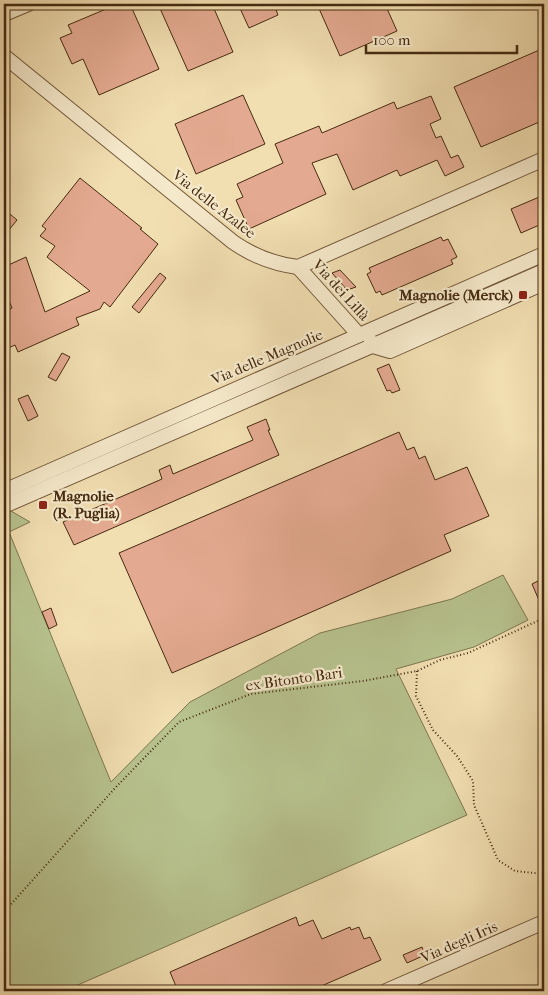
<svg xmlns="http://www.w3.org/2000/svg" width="548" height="995" viewBox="0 0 548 995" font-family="'IM FELL French Canon',serif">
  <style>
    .green { fill: #b7c28e; stroke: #7e7650 }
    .building { fill: #e4aa91; stroke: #462a11 }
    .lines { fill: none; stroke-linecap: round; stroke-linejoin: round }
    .minor-casing { stroke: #715739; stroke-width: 16 }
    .path { stroke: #462a11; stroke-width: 2; stroke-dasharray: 1 2.5; stroke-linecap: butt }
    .minor { stroke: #f6eacc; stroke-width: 14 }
    .poi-dot { fill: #8f2418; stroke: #f6eacc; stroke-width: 2 }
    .labels { text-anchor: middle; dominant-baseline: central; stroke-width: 4.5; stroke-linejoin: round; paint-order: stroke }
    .street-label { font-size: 15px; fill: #462a11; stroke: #f6eacc }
    .poi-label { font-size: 15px; font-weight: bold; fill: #462a11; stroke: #f6eacc; text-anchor: end }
  </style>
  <rect width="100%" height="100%" fill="#f1deb1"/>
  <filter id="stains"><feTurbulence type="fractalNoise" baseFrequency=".004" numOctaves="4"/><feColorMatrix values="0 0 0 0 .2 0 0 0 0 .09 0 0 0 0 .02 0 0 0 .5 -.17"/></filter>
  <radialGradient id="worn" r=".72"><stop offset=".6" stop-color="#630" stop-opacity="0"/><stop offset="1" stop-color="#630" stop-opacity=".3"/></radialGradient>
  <polygon class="green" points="11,511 30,522 9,532 111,782 190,702 320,633 452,599 503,575 528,620 474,647 396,669 467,815 64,991 4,991 4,514"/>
  <g class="building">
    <polygon points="118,4 130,4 159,69 99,95 83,59 72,64 60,38 72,33 68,25"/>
    <polygon points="158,4 212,4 233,52 188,71"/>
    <polygon points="238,4 274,4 278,15 249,28"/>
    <polygon points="317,4 385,4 397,31 340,56"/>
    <polygon points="544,48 544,120 481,147 454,87"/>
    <polygon points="243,95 265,144 196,174 175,124"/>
    <polygon points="431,96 441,119 430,124 436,138 441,136 451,158 458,155 464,167 445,176 437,160 400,176 397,170 353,190 337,154 312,163 326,194 249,229 236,200 243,197 237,184 283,163 275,144 319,126 322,133 394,102 397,109"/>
    <polygon points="80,178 142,228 140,229 158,244 110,307 104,302 100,309 76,318 79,325 18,352 15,345 6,349 4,343 4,312 12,308 4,288 4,267 26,257 45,312 90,291 47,257 55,246 40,236 46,229 42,226"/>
    <polygon points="544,195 544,223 521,233 511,209"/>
    <polygon points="4,209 17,220 4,236"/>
    <polygon points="441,237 443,241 448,239 457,257 451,260 453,264 382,295 380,291 376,293 367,274 371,272 369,268"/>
    <polygon points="340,270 356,287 347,290 332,273"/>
    <polygon points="160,273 166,278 139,313 132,307"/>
    <polygon points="62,353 70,357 56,381 48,377"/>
    <polygon points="389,364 400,390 392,393 390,390 387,391 377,369"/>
    <polygon points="28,395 38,416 28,421 18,399"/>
    <polygon points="266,419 270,430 268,430 279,455 74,545 63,522 162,479 159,470 170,465 173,474 253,440 247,427"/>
    <polygon points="399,432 407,450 414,447 419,459 425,456 435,480 467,467 489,516 444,535 451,551 172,673 119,553"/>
    <polygon points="544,578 544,596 538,598 532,584"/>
    <polygon points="51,608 57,625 49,629 42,612"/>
    <polygon points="296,917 299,926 313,920 322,939 350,927 351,930 359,927 364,939 370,937 381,960 310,991 178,991 170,972"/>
    <polygon points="422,947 425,955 407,963 403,955"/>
  </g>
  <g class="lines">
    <defs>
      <g id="minor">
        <polyline points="4,14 28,4"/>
        <path d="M4,56l229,186c20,14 40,22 65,25l246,-108"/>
        <polyline points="298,267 359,335"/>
        <polyline points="371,342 373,346 390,351 544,283"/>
        <polyline points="4,491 544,254"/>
        <polyline points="4,506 544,271"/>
        <polyline points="386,991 544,922"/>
      </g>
    </defs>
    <use href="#minor" class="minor-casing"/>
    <g class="path">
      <polyline points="417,671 416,696 433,730 457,756 473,781 474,805 498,860 515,871 544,874"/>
      <polyline points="4,912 116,787 179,722 251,694 363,681 417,671 440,660 468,653 544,618"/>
    </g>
    <use href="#minor" class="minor"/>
  </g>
  <g class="poi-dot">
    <rect x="518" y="290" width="10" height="10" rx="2.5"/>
    <rect x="38" y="500" width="10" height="10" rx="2.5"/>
  </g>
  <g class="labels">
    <g class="street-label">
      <text transform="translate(214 204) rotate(38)">Via delle Azalee</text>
      <text transform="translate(341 290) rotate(48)">Via dei Lillà</text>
      <text transform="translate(267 357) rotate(-23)">Via delle Magnolie</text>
      <text transform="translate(294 679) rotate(-8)">ex Bitonto Bari</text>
      <text transform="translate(459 942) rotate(-24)">Via degli Iris</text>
    </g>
    <g class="poi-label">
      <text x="513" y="295">Magnolie (Merck)</text>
      <text x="53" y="496" text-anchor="start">Magnolie<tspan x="53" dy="17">(R. Puglia)</tspan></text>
    </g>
  </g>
  <rect width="548" height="995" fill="none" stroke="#f1deb1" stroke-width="20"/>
  <rect x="5" y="5" width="538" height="985" fill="none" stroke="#462a11" stroke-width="2.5"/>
  <rect x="10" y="10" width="528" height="975" fill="none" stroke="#462a11"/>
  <path d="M366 45v8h151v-8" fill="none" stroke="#462a11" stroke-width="2.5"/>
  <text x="373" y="45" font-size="15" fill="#462a11" stroke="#f6eacc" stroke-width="4" paint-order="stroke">100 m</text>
  <rect width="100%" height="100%" filter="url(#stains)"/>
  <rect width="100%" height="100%" fill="url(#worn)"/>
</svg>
